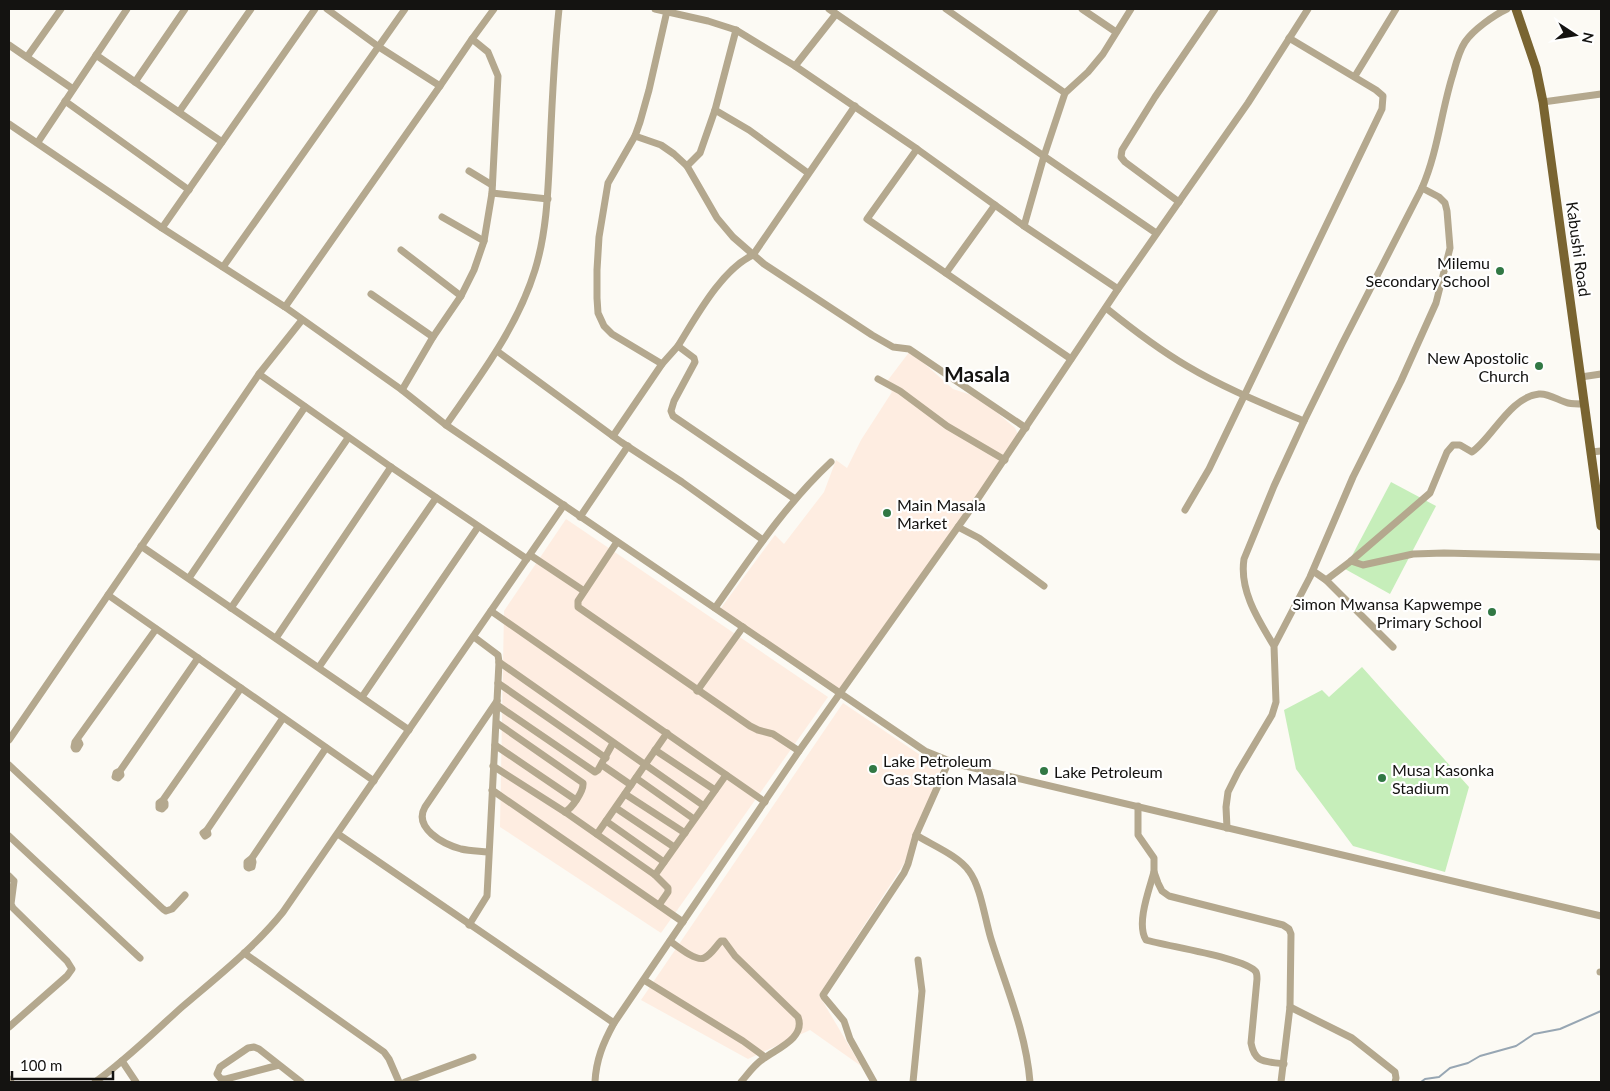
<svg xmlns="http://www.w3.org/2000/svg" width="1610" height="1091" viewBox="0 0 1610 1091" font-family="Lato,sans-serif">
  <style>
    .commercial { fill: #feede1 }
    .park { fill: #c6eeba }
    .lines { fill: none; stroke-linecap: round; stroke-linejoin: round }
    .stream { stroke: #97a6b3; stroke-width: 2 }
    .minor { stroke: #b4a88e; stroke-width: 7 }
    .major { stroke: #796431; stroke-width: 9 }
    .poi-dot { fill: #317844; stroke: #fff; stroke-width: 2 }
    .labels { text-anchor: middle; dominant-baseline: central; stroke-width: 4.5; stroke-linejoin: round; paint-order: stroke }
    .street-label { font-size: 16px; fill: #141311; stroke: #fff }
    .poi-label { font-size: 16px; fill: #141311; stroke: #fff; text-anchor: start }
    .district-label { font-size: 21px; font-weight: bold; fill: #141311; stroke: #fff }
  </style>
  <rect width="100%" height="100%" fill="#fcfaf4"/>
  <g class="commercial">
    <polygon points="910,351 953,389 980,398 1015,428 1020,439 839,693 718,612 775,535 784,544 824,492 836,460 847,468 861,440 892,392 885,384"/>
    <polygon points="566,519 828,697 661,933 500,827 504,611"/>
    <polygon points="843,703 941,769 905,862 819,995 861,1066 810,1030 748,1059 641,1000"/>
  </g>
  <g class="park">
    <polygon points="1391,482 1436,506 1390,594 1345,569"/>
    <polygon points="1362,667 1469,787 1445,872 1353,846 1296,769 1284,710 1322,690 1329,697"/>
  </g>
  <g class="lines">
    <polyline class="stream" points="1421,1082 1425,1079 1439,1077 1450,1068 1468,1063 1480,1056 1516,1046 1534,1034 1560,1029 1601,1011"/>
    <g class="minor">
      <polyline points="327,9 379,47 440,86"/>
      <polyline points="655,9 708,21 736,30 795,66 917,149 1024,226 1118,289"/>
      <polyline points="829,9 1156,233"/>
      <polyline points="946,9 1065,93"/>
      <polyline points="1082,9 1116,32"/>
      <polyline points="9,45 73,89"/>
      <polyline points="96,55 222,142"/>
      <polyline points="27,57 61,9"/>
      <polyline points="795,66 836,14"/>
      <polyline points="1355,76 1396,9"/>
      <polyline points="135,82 185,9"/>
      <polyline points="65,101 189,190"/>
      <polyline points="1543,102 1601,94"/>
      <polyline points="715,110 749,130 808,173"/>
      <polyline points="179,112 251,9"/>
      <polyline points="9,124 162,228 285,307 402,390 446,425 925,751 957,764 1601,916"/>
      <polyline points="635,136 661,145 674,154 687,166 717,218 733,237 764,264 872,335 893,347 909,349 1026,428"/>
      <polyline points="38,142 127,9"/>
      <polyline points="917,149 867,219 1071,359"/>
      <polyline points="687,166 700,153 715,110 736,30"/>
      <polyline points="469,171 492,185"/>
      <path d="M1422,188c16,-37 19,-76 31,-114 3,-11 6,-23 12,-32 8,-12 29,-27 42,-33"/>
      <polyline points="492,193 548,199"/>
      <polyline points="1179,202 1125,162 1121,157 1122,150 1155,97 1215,9"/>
      <polyline points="442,217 484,241"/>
      <polyline points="1024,226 1044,156 1065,93 1088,72 1103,54 1131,9"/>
      <polyline points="162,228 315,9"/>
      <polyline points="401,250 461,296"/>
      <polyline points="223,267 405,9"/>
      <polyline points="946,273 995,205"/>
      <polyline points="371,294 433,337"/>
      <polyline points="285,307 440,86 472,39"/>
      <path d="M1106,308c26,21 52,41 81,58 37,22 77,38 117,55"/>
      <path d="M678,346c18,-29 44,-77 75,-91l102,-149"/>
      <polyline points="497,351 621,442 682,482 763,540"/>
      <polyline points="662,364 612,334 604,326 598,313 597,298 597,270 599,237 608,183 635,136 640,122 649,90 667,11"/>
      <polyline points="259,374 391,467 527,559"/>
      <polyline points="1581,377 1601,374"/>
      <polyline points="878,379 900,391 947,426 1005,460"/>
      <polyline points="402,390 433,337 461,296 474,270 484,241 492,193 498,76 488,52 472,39 494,9"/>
      <path d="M446,425c34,-49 71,-97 89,-155 12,-39 13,-80 15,-121 2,-47 4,-93 9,-140"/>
      <polyline points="613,436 662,364 678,346 694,358 695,362 674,401 671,411 673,416 795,499"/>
      <polyline points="1591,452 1601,451"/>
      <polyline points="1185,510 1209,469 1382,109 1383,96 1376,90 1289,38"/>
      <polyline points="580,517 628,446"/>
      <polyline points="958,527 979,538 1044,586"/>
      <polyline points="617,542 578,601 578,607 750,726 758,730 773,734 799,751"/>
      <polyline points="141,546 409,730"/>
      <polyline points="530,555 584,591"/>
      <polyline points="1351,561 1363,565 1413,554 1444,553 1601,557"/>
      <polyline points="1313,571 1326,580 1393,647"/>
      <polyline points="189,578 305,407"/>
      <path d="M1326,580l25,-19 79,-68 17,-41 6,-7h7l12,7c21,-15 38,-55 67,-58 10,-1 20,7 29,9 5,1 11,1 16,1"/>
      <polyline points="108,595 374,781"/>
      <polyline points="231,608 348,438"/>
      <path d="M715,608c36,-51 70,-103 116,-146"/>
      <polyline points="491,611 765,802"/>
      <polyline points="276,638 391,467"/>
      <polyline points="499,662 704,806"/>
      <polyline points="319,667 436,498"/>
      <polyline points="498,683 606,758"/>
      <polyline points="697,691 743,627"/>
      <polyline points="362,697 478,527"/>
      <polyline points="497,705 595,772 598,770 613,743"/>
      <path d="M497,723l86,60c1,8 -11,25 -18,29"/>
      <polyline points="9,740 259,374 302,320"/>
      <polyline points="78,740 80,744 77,749 75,749 74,747 75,742 156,629"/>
      <polyline points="495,745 576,800"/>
      <polyline points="655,750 715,790"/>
      <polyline points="9,765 163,909 166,911 172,909 185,895"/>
      <polyline points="602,765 631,785"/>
      <polyline points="493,766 565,812 655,875 726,775"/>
      <polyline points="120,771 121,775 118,778 115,777 116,773 120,771 198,658"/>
      <polyline points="636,778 694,819"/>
      <polyline points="492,790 683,922"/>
      <polyline points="625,794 685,833"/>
      <polyline points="163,800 165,803 165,806 162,809 159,808 159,803 163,800 241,688"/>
      <polyline points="1138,806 1138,835 1154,858 1154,872 1158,883 1162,891 1169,896 1283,925 1289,929 1291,934 1290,1007 1281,1082"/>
      <polyline points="616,808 674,847"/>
      <polyline points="606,821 664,862"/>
      <path d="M1227,828l-1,-21 2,-15 10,-20 34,-57 4,-13 -2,-56 36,-69 43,-100 48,-96 35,-78 14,-55 -3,-37 -2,-8 -6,-6 -17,-9 -80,156 -38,77 -30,65 -30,73c-5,32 15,62 30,87"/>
      <polyline points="207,830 208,834 205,836 203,833 207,830 283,718"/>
      <polyline points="338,834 614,1023"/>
      <polyline points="597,834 667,733"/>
      <path d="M916,835c16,10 43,21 53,36 12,16 16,49 22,68 15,48 35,93 39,143"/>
      <polyline points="9,836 140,958"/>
      <path d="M488,852c-9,-1 -18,-1 -27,-3 -18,-5 -48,-21 -36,-42l72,-106"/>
      <polyline points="252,858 253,862 252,867 249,868 247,867 247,862 252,858 326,748"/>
      <path d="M1154,872c-5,18 -18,52 -8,68 19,6 101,18 110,32 1,2 1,5 1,7l-6,64c4,21 14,18 33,21"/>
      <polyline points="655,875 668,888 668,892 659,905"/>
      <polyline points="9,876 14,881 11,904 13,908 67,961 72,969 67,976 9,1027"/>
      <polyline points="469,925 487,896 499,662 498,655 474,637"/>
      <path d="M670,941c7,5 26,21 34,17 7,-3 12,-12 17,-17h3l11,15 63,61c8,21 -22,32 -35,42 -9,6 -15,15 -22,23"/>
      <polyline points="244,953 384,1052 389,1059 399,1082"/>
      <polyline points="1600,972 1601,972"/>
      <polyline points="644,980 743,1041 765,1057"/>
      <polyline points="1290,1007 1352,1038 1395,1072 1396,1078 1395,1082"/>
      <polyline points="122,1061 136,1082"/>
      <polyline points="279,1065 226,1079 221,1079 217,1074 220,1067 248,1048 254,1047 259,1049 301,1082"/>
      <polyline points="9,1079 11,1082"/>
      <path d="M95,1082c31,-22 59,-50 87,-75 35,-30 72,-59 101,-95l281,-407"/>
      <polyline points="405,1082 473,1057"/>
      <path d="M595,1082c1,-22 8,-39 19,-59l185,-272 176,-248 143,-214 130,-186 60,-94"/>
      <polyline points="874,1082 850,1039 844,1021 824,997 823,995 904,873 908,864 916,835 949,761"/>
      <polyline points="913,1082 922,991 918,960"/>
    </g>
    <polyline class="major" points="1516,9 1536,68 1543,102 1601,526"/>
  </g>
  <g class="poi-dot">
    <circle cx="1500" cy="271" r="5"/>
    <circle cx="1539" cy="366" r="5"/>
    <circle cx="887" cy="513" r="5"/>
    <circle cx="1492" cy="612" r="5"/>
    <circle cx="873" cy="769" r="5"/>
    <circle cx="1044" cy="771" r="5"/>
    <circle cx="1382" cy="778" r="5"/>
  </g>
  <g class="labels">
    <g class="street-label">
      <text transform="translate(1579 249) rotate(82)">Kabushi Road</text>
    </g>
    <g class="poi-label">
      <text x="1490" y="262" text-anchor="end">Milemu<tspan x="1490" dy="18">Secondary School</tspan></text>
      <text x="1529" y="357" text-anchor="end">New Apostolic<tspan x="1529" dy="18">Church</tspan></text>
      <text x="897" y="504">Main Masala<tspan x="897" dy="18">Market</tspan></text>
      <text x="1482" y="603" text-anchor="end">Simon Mwansa Kapwempe<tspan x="1482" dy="18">Primary School</tspan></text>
      <text x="883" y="760">Lake Petroleum<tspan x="883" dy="18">Gas Station Masala</tspan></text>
      <text x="1392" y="769">Musa Kasonka<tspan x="1392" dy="18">Stadium</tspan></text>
      <text x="1054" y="771">Lake Petroleum</text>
    </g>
    <g class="district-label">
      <text x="977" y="373">Masala</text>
    </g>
  </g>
  <rect width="1610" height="1091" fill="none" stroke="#141311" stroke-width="20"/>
  <g transform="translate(1575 35) rotate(102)" stroke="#ffffff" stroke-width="4" paint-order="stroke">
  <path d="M0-4L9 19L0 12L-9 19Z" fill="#141311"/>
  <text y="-8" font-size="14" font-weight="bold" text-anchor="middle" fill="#141311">N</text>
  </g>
  <path d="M12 1071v8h101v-8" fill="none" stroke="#141311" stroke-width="2.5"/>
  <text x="20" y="1071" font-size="15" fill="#141311" stroke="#ffffff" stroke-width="4" paint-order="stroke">100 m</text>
</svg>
